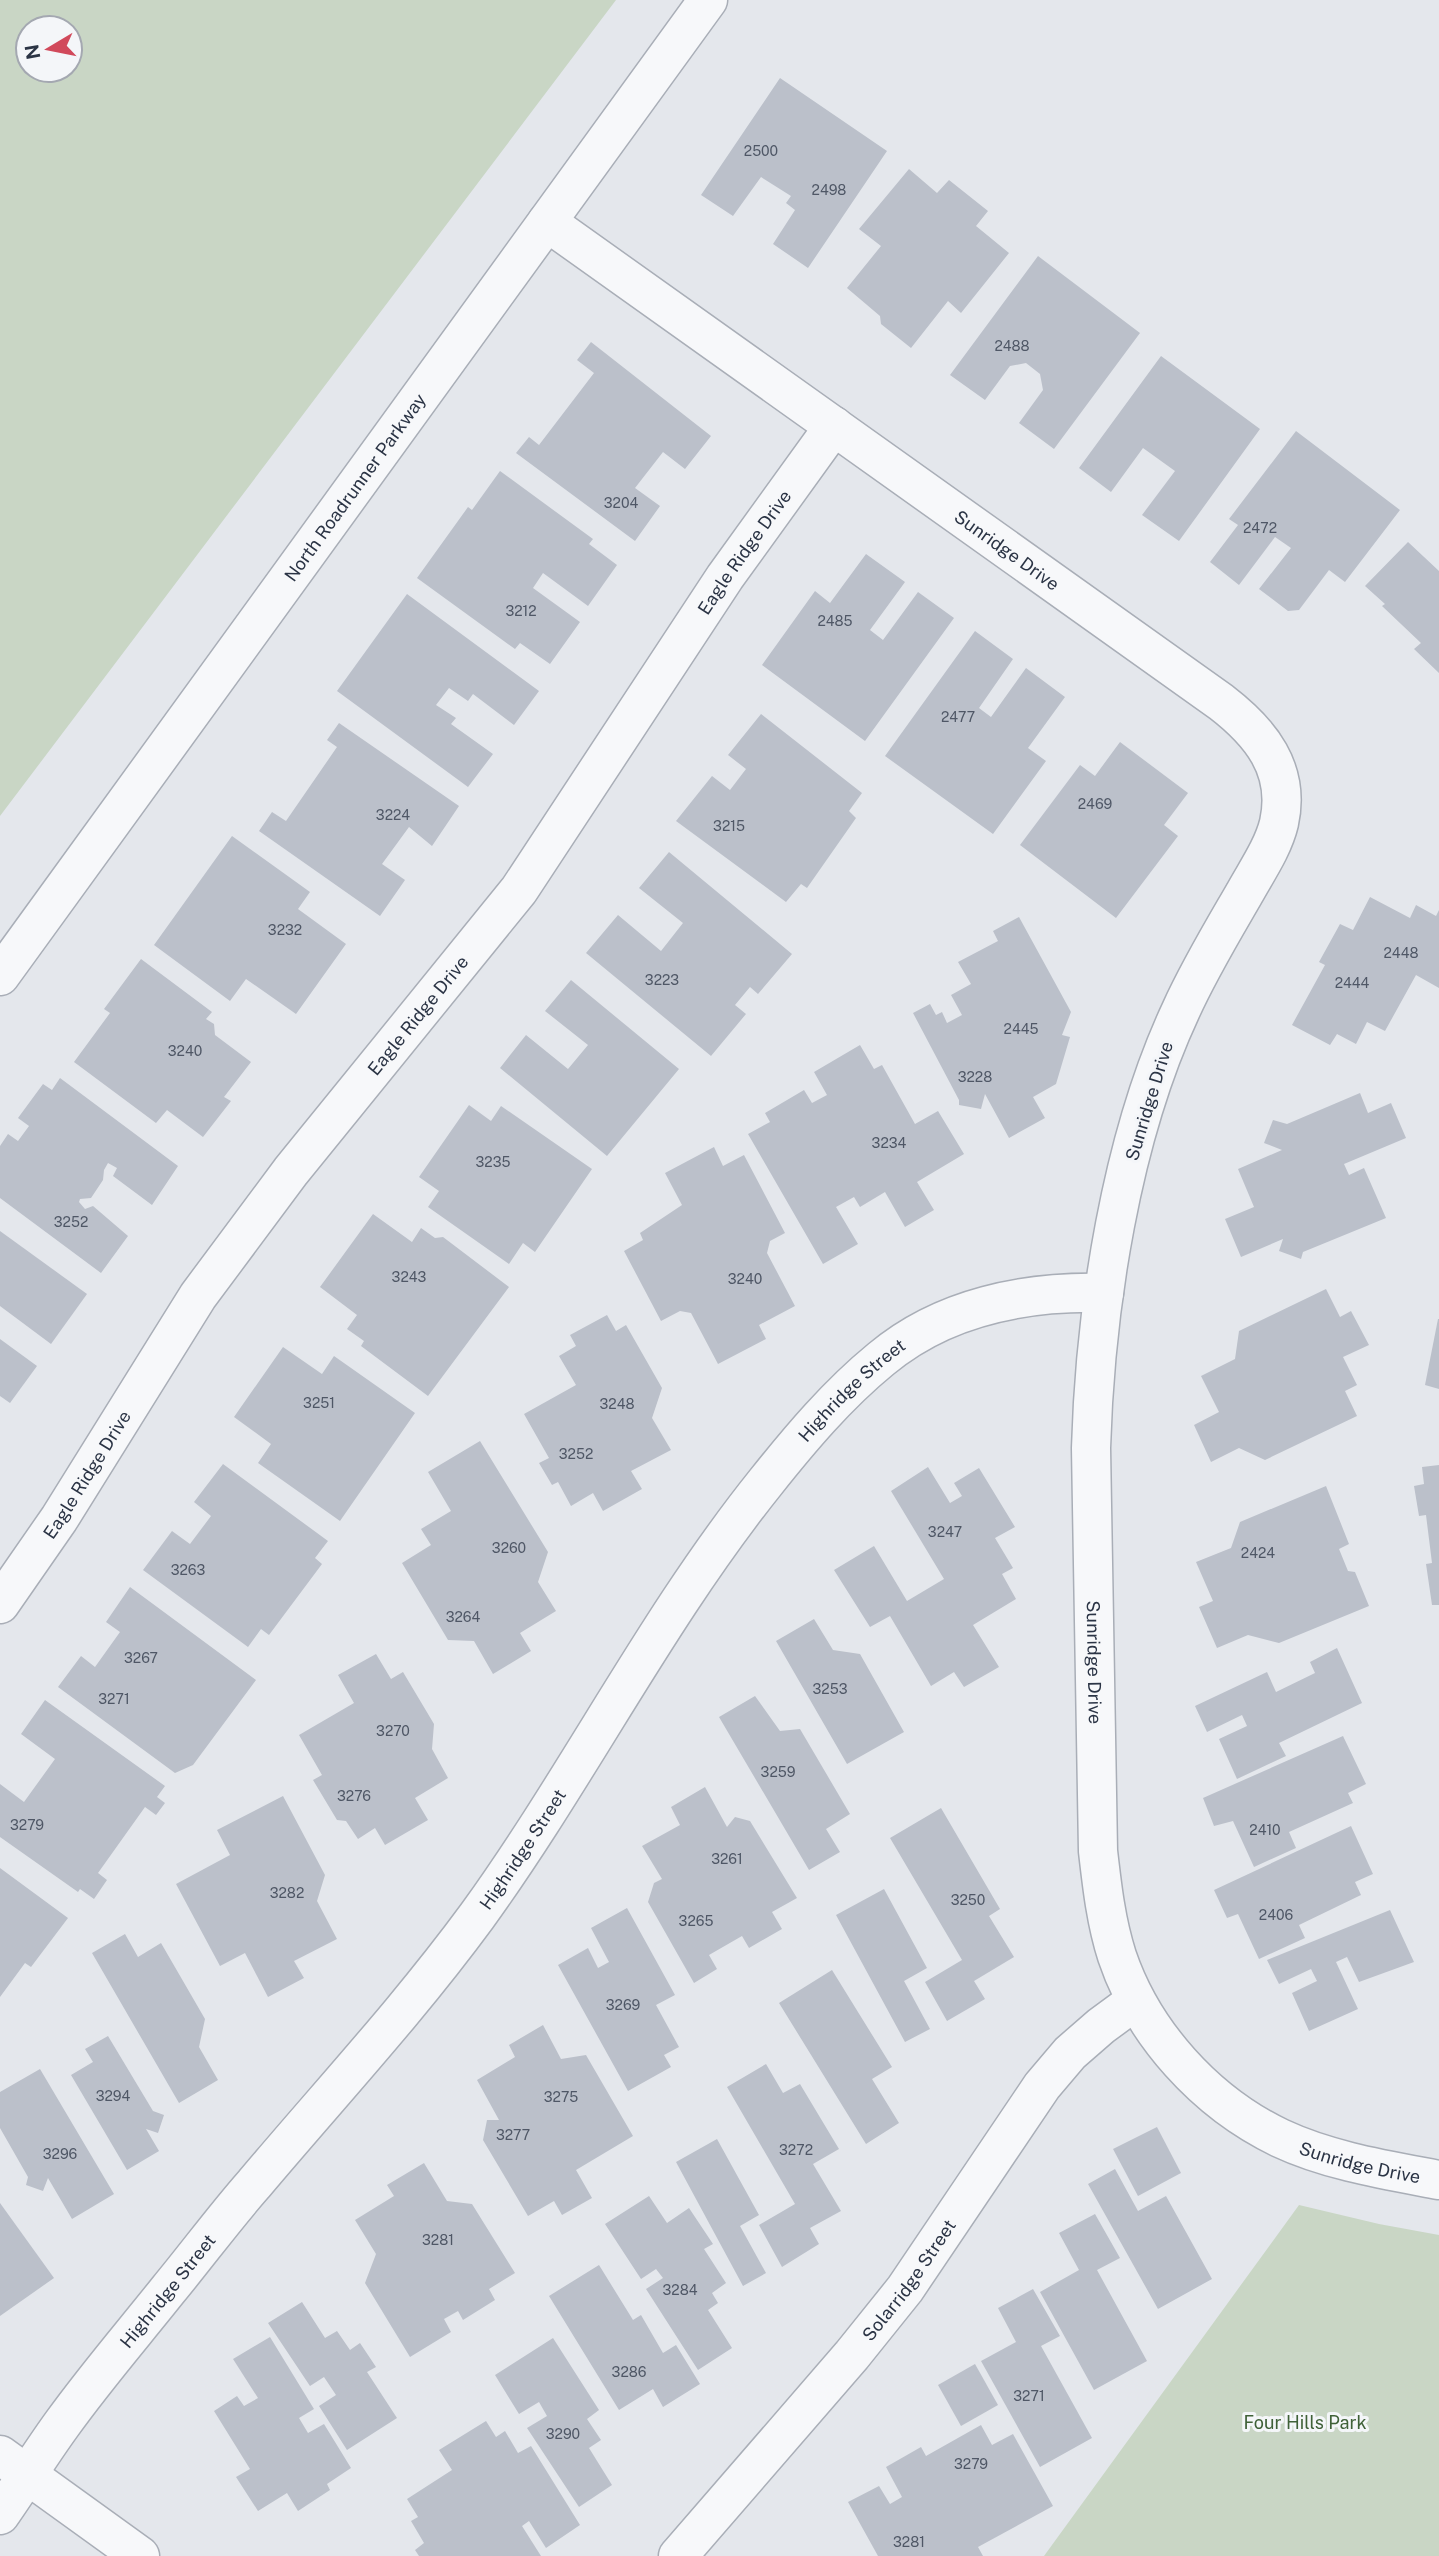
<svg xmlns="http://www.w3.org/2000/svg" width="1439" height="2556" viewBox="0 0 1439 2556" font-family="'Public Sans',sans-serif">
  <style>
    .green { fill: #c9d6c5; fill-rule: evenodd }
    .building { fill: #bbc0ca }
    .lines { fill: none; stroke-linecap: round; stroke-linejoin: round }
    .minor-casing { stroke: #a9aeb7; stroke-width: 41 }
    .tertiary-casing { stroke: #a9aeb7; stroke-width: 41 }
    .minor { stroke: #f7f8fa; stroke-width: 38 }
    .tertiary { stroke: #f7f8fa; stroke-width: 38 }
    .labels { text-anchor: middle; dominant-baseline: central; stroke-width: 6; stroke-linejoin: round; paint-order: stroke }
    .number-label { font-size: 14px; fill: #4f5766 }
    .street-label { font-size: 18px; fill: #2b3445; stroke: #f4f6f9 }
    .park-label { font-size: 18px; fill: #3f6138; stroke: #f4f6f9 }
  </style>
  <rect width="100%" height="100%" fill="#e4e7ec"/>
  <g class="green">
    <path d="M0,0h616l-616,816zM70,28v42h-42v-42z"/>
    <polygon points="1299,2205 1379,2224 1439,2235 1439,2556 1044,2556"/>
  </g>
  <g class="building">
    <polygon points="780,78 887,151 808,268 773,244 795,210 786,203 791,196 761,177 733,216 701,195"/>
    <polygon points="909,169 937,193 949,180 988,211 976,226 1009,253 961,313 948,301 911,348 881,324 880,316 847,288 881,246 859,229"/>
    <polygon points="1038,256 1140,333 1054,449 1019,423 1043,390 1040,374 1026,363 1010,366 985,400 950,375"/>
    <polygon points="591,342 711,436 685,469 663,452 635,488 660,506 635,541 516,453 529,437 539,445 594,373 577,360"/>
    <polygon points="1161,356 1260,429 1179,541 1142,515 1175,471 1143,448 1111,492 1079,468"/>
    <polygon points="1296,431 1400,510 1345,582 1329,570 1299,610 1288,611 1259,589 1291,548 1275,537 1239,585 1210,562 1238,525 1229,519"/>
    <polygon points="500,471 593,539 589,544 617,565 588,606 543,573 533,588 580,622 550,664 520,643 515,649 417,578 468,507 472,510"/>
    <polygon points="1408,542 1439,571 1439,673 1414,649 1421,643 1382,606 1385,604 1365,586"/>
    <polygon points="866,554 905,582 870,630 883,640 918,592 954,618 865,741 762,665 815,591 830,603"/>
    <polygon points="407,594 539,691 514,725 473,694 468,701 449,688 436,705 456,718 451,724 493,754 468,787 337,691"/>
    <polygon points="975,631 1013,659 979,708 991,717 1026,668 1065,697 1028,748 1046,761 993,834 885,756"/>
    <polygon points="761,714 862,793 849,811 856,818 807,888 801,884 786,902 676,821 712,776 730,790 746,769 728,755"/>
    <polygon points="339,723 459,806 432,846 409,827 382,864 405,880 380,916 259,831 272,812 286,821 337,747 327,740"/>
    <polygon points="1120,742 1188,793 1164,825 1178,836 1116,918 1020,845 1080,765 1095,776"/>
    <polygon points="232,836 310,892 298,909 346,944 296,1014 246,979 230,1001 154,945"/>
    <polygon points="669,852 792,954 758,994 750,987 735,1005 746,1014 711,1056 586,953 618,915 661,951 683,923 639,888"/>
    <polygon points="1370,897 1410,918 1416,905 1436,916 1439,910 1439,988 1416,975 1385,1031 1367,1022 1356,1044 1337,1034 1330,1045 1292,1025 1325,965 1319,962 1340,924 1353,930"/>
    <polygon points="1019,917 1071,1012 1062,1035 1070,1037 1056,1084 1033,1097 1045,1118 1009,1138 985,1094 981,1109 959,1105 959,1100 913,1013 930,1004 936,1015 942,1012 947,1023 962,1015 951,995 971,984 958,962 998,941 993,931"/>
    <polygon points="141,959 212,1012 206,1019 214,1024 215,1035 251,1062 224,1097 231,1101 203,1137 167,1110 156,1123 74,1062 110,1013 104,1009"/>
    <polygon points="571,980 679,1069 607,1156 500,1068 526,1035 568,1069 588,1045 545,1011"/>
    <polygon points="860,1045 874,1069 882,1065 915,1124 938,1111 964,1154 917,1182 934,1210 905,1227 885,1192 860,1207 854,1197 836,1207 858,1244 823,1264 748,1134 770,1122 765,1113 804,1090 812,1103 827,1095 814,1072"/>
    <polygon points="60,1078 178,1166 152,1205 113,1176 117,1168 108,1163 104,1170 103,1180 91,1198 80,1199 79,1202 85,1209 93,1206 128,1236 101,1273 0,1198 0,1146 8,1134 18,1141 29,1126 18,1118 43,1084 52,1090"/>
    <polygon points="1360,1093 1368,1113 1391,1103 1406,1138 1344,1164 1349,1175 1364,1168 1386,1218 1303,1252 1301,1259 1279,1251 1283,1239 1241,1257 1225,1219 1254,1207 1238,1169 1282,1150 1264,1143 1273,1120 1287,1124"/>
    <polygon points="469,1105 491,1121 501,1106 592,1169 535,1252 523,1243 509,1264 428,1207 439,1191 419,1177"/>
    <polygon points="714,1147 723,1166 744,1155 785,1233 770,1241 767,1253 795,1306 759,1325 766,1339 718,1364 691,1313 680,1311 661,1321 624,1251 643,1240 640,1233 682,1205 665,1173"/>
    <polygon points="373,1214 412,1242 421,1228 435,1238 443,1237 509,1287 428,1396 361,1346 364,1341 347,1329 357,1315 320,1287"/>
    <polygon points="0,1231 87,1294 51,1344 0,1306"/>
    <polygon points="1326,1289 1340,1317 1351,1311 1369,1345 1343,1357 1357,1385 1345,1391 1357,1416 1265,1460 1239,1448 1211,1462 1194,1425 1219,1412 1201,1376 1235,1359 1239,1331"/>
    <polygon points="607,1315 616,1331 626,1325 662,1388 652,1418 671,1450 631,1471 642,1489 603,1511 593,1493 571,1506 558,1482 552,1485 539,1463 549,1458 524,1414 576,1385 559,1356 576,1346 570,1335"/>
    <polygon points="1438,1319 1439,1319 1439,1389 1425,1385"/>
    <polygon points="0,1339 37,1366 10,1403 0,1396"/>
    <polygon points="283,1347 322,1374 334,1356 415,1413 340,1521 258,1463 271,1444 234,1417"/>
    <polygon points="480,1441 548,1552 538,1582 556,1611 520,1633 531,1651 493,1674 474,1641 448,1640 402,1563 431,1545 421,1529 451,1511 428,1472"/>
    <polygon points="223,1464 328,1541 315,1558 322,1564 269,1635 261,1629 248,1647 143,1570 172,1531 190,1544 211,1516 194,1502"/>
    <polygon points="1439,1465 1439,1605 1432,1605 1426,1564 1432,1563 1426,1515 1419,1516 1414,1486 1424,1484 1422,1467"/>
    <polygon points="928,1467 950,1503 962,1496 954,1483 979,1468 1015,1527 995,1538 1013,1568 1002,1574 1016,1599 973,1625 999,1667 964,1687 954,1672 931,1686 890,1616 870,1627 834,1570 874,1546 907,1601 944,1579 891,1491"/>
    <polygon points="1326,1486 1349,1544 1339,1549 1348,1571 1355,1572 1369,1606 1279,1643 1248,1635 1217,1648 1199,1607 1213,1601 1196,1562 1231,1548 1240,1522"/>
    <polygon points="130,1587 256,1680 193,1765 175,1773 58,1687 81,1656 95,1667 120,1632 106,1622"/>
    <polygon points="814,1619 833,1650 860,1654 904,1732 847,1764 776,1641"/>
    <polygon points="1337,1648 1362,1703 1279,1743 1286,1756 1237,1779 1219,1739 1247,1726 1242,1715 1207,1732 1195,1706 1267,1672 1276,1692 1315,1673 1310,1662"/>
    <polygon points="376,1654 391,1679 403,1672 434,1724 432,1749 448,1778 415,1798 428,1820 385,1845 375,1828 358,1839 346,1821 337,1820 313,1780 322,1775 299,1735 354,1703 338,1675"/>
    <polygon points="755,1696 780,1731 800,1729 850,1814 826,1829 840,1852 809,1870 719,1717"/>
    <polygon points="45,1700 165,1786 157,1797 165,1803 156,1815 145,1807 98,1873 107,1880 94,1899 80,1889 78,1892 0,1837 0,1784 24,1802 55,1759 21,1734"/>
    <polygon points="1343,1736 1366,1784 1348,1793 1353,1803 1289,1832 1296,1848 1254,1867 1233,1821 1214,1826 1203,1798"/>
    <polygon points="705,1787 727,1827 735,1817 750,1821 797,1898 772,1912 782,1929 749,1948 742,1936 709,1955 717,1969 694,1983 648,1902 654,1883 662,1879 642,1846 680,1825 671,1807"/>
    <polygon points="283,1796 325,1875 317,1901 337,1939 294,1961 304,1978 268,1997 245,1953 220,1966 176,1884 230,1855 217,1830"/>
    <polygon points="941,1808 1000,1909 989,1916 1014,1957 974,1981 985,1999 947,2021 925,1982 962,1960 890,1838"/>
    <polygon points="1351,1826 1373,1874 1355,1882 1361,1895 1299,1925 1305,1938 1259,1959 1238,1914 1227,1918 1214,1890"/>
    <polygon points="0,1868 68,1918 31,1967 25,1963 0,1997"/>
    <polygon points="884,1889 927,1968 904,1981 930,2029 905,2042 836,1915"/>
    <polygon points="627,1908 675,1995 656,2005 679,2047 664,2055 671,2067 628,2091 558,1965 588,1948 598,1968 609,1962 591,1928"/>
    <polygon points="1390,1910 1414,1962 1359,1982 1347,1957 1336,1962 1358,2009 1309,2031 1292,1993 1317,1981 1311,1969 1279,1984 1267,1960"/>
    <polygon points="125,1934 138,1957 161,1943 205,2019 199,2047 218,2080 179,2103 92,1953"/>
    <polygon points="832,1970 892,2067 872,2079 899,2123 866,2144 779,2003"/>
    <polygon points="543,2025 561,2059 586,2055 633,2136 576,2170 592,2198 562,2215 554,2201 528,2216 483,2140 487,2120 499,2120 477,2080 515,2057 509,2045"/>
    <polygon points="108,2036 153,2111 164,2115 158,2133 146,2129 159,2151 127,2170 71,2075 93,2062 85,2049"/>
    <polygon points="766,2064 783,2093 800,2084 839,2149 813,2164 841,2211 810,2228 819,2244 782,2267 759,2225 795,2204 727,2087"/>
    <polygon points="40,2069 114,2194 72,2219 48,2178 43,2191 26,2185 28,2177 0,2128 0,2092"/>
    <polygon points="1157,2127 1181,2173 1138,2196 1113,2149"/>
    <polygon points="717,2139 759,2215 740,2226 766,2273 743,2286 676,2162"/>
    <polygon points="424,2163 447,2201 472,2204 515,2273 489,2289 495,2300 463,2320 458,2311 444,2319 451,2332 410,2357 365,2283 376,2254 355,2220 394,2196 387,2185"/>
    <polygon points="1115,2169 1138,2211 1166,2196 1212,2279 1158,2309 1088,2184"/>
    <polygon points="649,2196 667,2223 689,2208 713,2244 704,2249 726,2283 712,2293 718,2303 708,2310 732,2348 698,2370 646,2289 663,2278 656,2269 641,2279 605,2224"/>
    <polygon points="0,2203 54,2278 0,2316"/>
    <polygon points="1095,2214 1120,2258 1097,2270 1147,2361 1094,2390 1040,2292 1079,2270 1059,2233"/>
    <polygon points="599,2265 633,2320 641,2315 663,2353 676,2345 700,2384 663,2407 653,2389 619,2410 549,2296"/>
    <polygon points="1033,2289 1060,2336 1041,2346 1092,2438 1040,2467 981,2361 1016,2342 998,2308"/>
    <polygon points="302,2302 325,2338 337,2331 350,2350 360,2343 376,2367 367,2372 397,2418 347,2450 319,2406 336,2395 324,2377 310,2386 268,2323"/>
    <polygon points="270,2337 314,2409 299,2418 308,2433 324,2424 351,2468 327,2484 330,2490 298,2511 287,2493 258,2511 236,2477 250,2469 214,2411 237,2396 244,2406 258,2398 233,2359"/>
    <polygon points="553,2338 599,2410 587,2419 601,2440 589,2448 612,2485 579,2507 527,2428 547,2416 539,2402 519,2414 495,2375"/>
    <polygon points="975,2364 998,2405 961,2426 938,2385"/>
    <polygon points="486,2421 496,2437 505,2431 518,2453 531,2446 580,2525 546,2548 529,2521 522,2526 541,2556 419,2556 415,2550 424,2543 411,2521 418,2517 407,2499 452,2470 439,2450"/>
    <polygon points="981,2425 992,2445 1013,2434 1053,2506 978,2547 983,2556 878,2556 848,2502 879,2486 890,2504 902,2497 886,2467 921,2447 926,2456"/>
  </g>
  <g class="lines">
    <defs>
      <g id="minor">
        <path id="s1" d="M547,222l674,480c39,30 70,67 58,121 -6,25 -23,49 -35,71 -22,38 -45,76 -63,116 -60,128 -86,299 -90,438l7,403c4,35 8,71 19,105 26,77 88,146 163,182 49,23 106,32 159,42"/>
        <path id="s2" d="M0,1604l59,-85 139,-223 93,-125 228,-281 206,-313 109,-151"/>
        <path id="s3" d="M0,2515c21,-30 41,-62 62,-91 33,-46 71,-90 106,-134 29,-35 56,-72 86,-106 75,-89 154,-174 223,-268 102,-141 179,-297 288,-433 35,-44 72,-88 116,-124 62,-52 144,-68 223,-66"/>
        <path id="s4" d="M678,2556l174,-201 53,-66 137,-203 28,-33 31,-27 34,-25"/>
      </g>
      <g id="tertiary">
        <path id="s5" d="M0,976l708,-976"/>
        <polyline points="0,2455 140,2556"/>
      </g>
    </defs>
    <use href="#minor" class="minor-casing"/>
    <use href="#tertiary" class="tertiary-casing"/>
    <use href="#minor" class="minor"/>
    <use href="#tertiary" class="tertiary"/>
  </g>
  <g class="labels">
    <g class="number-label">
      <text x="761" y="151">2500</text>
      <text x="829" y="190">2498</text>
      <text x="1012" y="346">2488</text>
      <text x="621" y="503">3204</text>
      <text x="1260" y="528">2472</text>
      <text x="521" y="611">3212</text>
      <text x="835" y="621">2485</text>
      <text x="958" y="717">2477</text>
      <text x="1095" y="804">2469</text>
      <text x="393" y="815">3224</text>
      <text x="729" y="826">3215</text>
      <text x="285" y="930">3232</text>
      <text x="1401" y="953">2448</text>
      <text x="662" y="980">3223</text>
      <text x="1352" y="983">2444</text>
      <text x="1021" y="1029">2445</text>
      <text x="185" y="1051">3240</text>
      <text x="975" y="1077">3228</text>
      <text x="889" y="1143">3234</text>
      <text x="493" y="1162">3235</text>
      <text x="71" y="1222">3252</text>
      <text x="409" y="1277">3243</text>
      <text x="745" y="1279">3240</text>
      <text x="319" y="1403">3251</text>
      <text x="617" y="1404">3248</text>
      <text x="576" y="1454">3252</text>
      <text x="945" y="1532">3247</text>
      <text x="509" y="1548">3260</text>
      <text x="1258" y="1553">2424</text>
      <text x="188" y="1570">3263</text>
      <text x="463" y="1617">3264</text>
      <text x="141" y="1658">3267</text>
      <text x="830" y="1689">3253</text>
      <text x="114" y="1699">3271</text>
      <text x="393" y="1731">3270</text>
      <text x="778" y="1772">3259</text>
      <text x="354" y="1796">3276</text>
      <text x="27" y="1825">3279</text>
      <text x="1265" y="1830">2410</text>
      <text x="727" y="1859">3261</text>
      <text x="287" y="1893">3282</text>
      <text x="968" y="1900">3250</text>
      <text x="1276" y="1915">2406</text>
      <text x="696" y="1921">3265</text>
      <text x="623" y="2005">3269</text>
      <text x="113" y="2096">3294</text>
      <text x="561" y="2097">3275</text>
      <text x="513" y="2135">3277</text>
      <text x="796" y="2150">3272</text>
      <text x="60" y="2154">3296</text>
      <text x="438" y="2240">3281</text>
      <text x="680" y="2290">3284</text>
      <text x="629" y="2372">3286</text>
      <text x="1029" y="2396">3271</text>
      <text x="563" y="2434">3290</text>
      <text x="971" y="2464">3279</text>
      <text x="909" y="2542">3281</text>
    </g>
    <g class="street-label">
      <text stroke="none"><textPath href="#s5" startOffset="604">North Roadrunner Parkway</textPath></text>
      <text stroke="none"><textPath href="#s1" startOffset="565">Sunridge Drive</textPath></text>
      <text stroke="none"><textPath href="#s2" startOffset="1290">Eagle Ridge Drive</textPath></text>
      <text stroke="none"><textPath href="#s2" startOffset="723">Eagle Ridge Drive</textPath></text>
      <text transform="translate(1149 1101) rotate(-73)">Sunridge Drive</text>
      <text stroke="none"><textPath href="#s3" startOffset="1414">Highridge Street</textPath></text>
      <text stroke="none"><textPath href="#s2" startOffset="156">Eagle Ridge Drive</textPath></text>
      <text stroke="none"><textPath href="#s1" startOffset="1846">Sunridge Drive</textPath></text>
      <text stroke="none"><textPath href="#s3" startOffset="847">Highridge Street</textPath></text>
      <text stroke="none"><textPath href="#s1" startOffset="2476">Sunridge Drive</textPath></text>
      <text stroke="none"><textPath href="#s4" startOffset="360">Solarridge Street</textPath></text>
      <text stroke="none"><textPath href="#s3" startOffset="280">Highridge Street</textPath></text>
    </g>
    <g class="park-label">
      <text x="1305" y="2422">Four Hills Park</text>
    </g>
  </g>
  <g transform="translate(49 49) rotate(260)"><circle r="33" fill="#f4f6f9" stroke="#a4a8b1" stroke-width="2"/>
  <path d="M0-5L12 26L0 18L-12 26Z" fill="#d1495b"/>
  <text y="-10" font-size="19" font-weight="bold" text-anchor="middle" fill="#2b3445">N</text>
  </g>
</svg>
